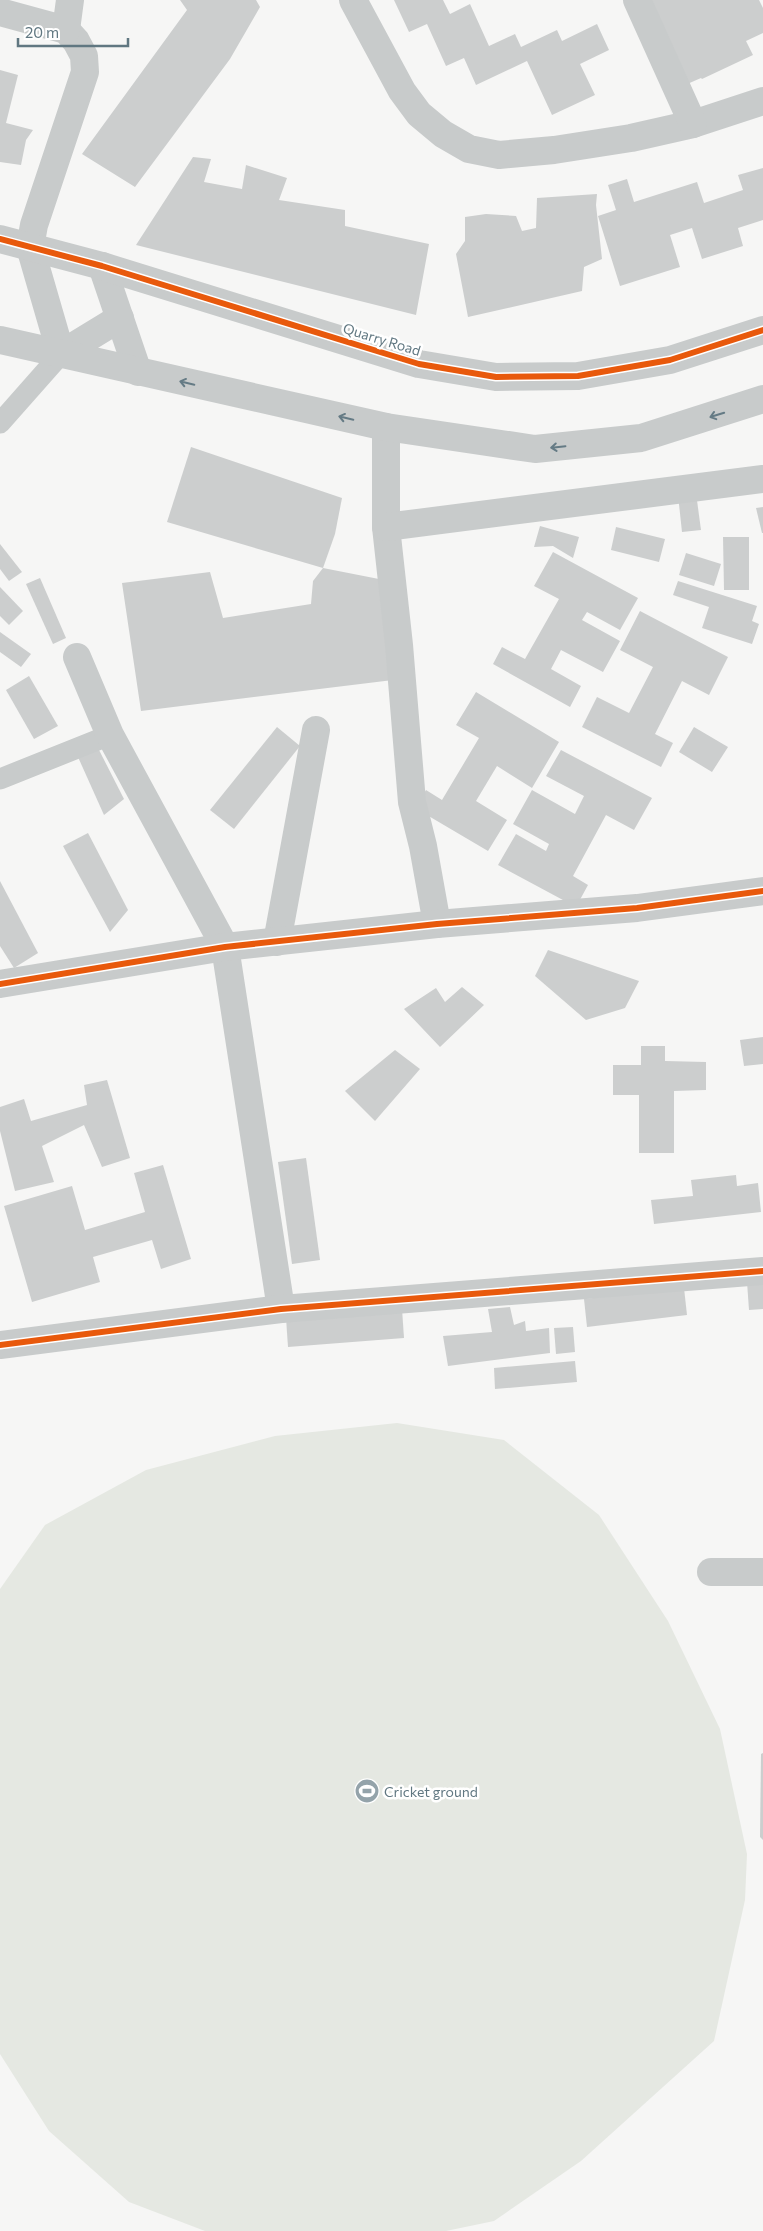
<svg xmlns="http://www.w3.org/2000/svg" width="763" height="2231" viewBox="0 0 763 2231" font-family="Commissioner,sans-serif">
  <style>
    .green { fill: #e5e8e2 }
    .building { fill: #cccece }
    .lines { fill: none; stroke-linecap: round; stroke-linejoin: round }
    .service { stroke: #c8cbcb; stroke-width: 21 }
    .minor { stroke: #c8cbcb; stroke-width: 28 }
    .tertiary { stroke: #c8cbcb; stroke-width: 28 }
    .cycleway-casing { stroke: #fff; stroke-width: 9 }
    .cycleway { stroke: #e8590c; stroke-width: 6 }
    .oneway { stroke: #657b85 }
    .labels { text-anchor: middle; dominant-baseline: central; stroke-width: 5; stroke-linejoin: round; paint-order: stroke }
    .street-label { font-size: 14px; fill: #607781; stroke: #fff }
    .poi-label { font-size: 14px; fill: #607781; stroke: #fff; text-anchor: start }
  </style>
  <rect width="100%" height="100%" fill="#f6f6f5"/>
  <polygon class="green" points="397,1423 504,1440 599,1515 668,1621 720,1729 747,1854 745,1900 714,2041 581,2161 494,2221 446,2231 205,2231 129,2202 49,2131 0,2054 0,1589 45,1525 146,1470 275,1436"/>
  <g class="building">
    <polygon points="180,0 256,0 260,7 230,59 135,187 82,154 187,10"/>
    <polygon points="394,0 443,0 450,14 470,4 489,46 515,34 521,47 557,30 562,41 597,24 609,50 580,64 595,95 552,115 527,61 476,85 464,58 446,66 427,24 409,32"/>
    <polygon points="645,0 759,0 763,8 763,33 746,41 753,55 702,79 701,78 685,85"/>
    <polygon points="0,70 18,75 6,123 33,130 26,140 21,165 0,162"/>
    <polygon points="193,157 211,159 204,182 242,189 246,165 287,178 279,200 345,210 345,226 429,244 416,315 136,245"/>
    <polygon points="763,168 763,220 738,228 743,246 702,259 692,228 670,235 680,267 620,286 598,216 616,210 608,185 627,179 634,202 697,182 704,203 743,190 738,175"/>
    <polygon points="597,194 596,205 602,259 584,267 582,291 468,317 456,254 465,241 465,217 486,214 516,216 522,231 536,228 537,198"/>
    <polygon points="191,447 342,498 335,534 323,568 167,522"/>
    <polygon points="696,493 701,530 682,532 678,495"/>
    <polygon points="763,507 763,533 762,533 756,508"/>
    <polygon points="540,526 579,537 573,558 553,546 534,547"/>
    <polygon points="616,527 665,539 659,562 611,550"/>
    <polygon points="723,537 749,537 749,590 724,590"/>
    <polygon points="0,544 22,572 9,581 0,569"/>
    <polygon points="553,552 638,598 620,630 587,612 582,620 620,641 603,672 561,650 551,669 581,686 570,707 493,664 502,647 525,659 559,599 534,586"/>
    <polygon points="686,553 721,564 714,586 679,575"/>
    <polygon points="323,568 384,580 393,680 141,711 122,583 210,572 223,618 311,604 313,581"/>
    <polygon points="40,578 66,638 53,644 26,584"/>
    <polygon points="678,581 757,606 752,621 759,624 752,644 702,628 709,607 673,595"/>
    <polygon points="0,587 23,611 9,625 0,616"/>
    <polygon points="640,611 728,657 709,695 682,681 655,734 673,743 661,767 582,727 597,697 629,713 653,667 620,650"/>
    <polygon points="0,632 31,654 21,667 0,652"/>
    <polygon points="29,676 58,726 34,739 6,690"/>
    <polygon points="476,692 559,742 532,788 497,766 476,801 507,820 488,851 415,808 426,790 442,800 479,738 456,725"/>
    <polygon points="277,727 300,746 234,829 210,810"/>
    <polygon points="694,727 728,747 712,772 679,752"/>
    <polygon points="98,748 124,799 104,815 78,757"/>
    <polygon points="561,750 652,798 634,830 606,815 573,876 588,885 576,907 498,865 516,834 546,851 549,844 513,824 532,790 575,814 584,796 546,776"/>
    <polygon points="88,833 128,910 110,932 63,846"/>
    <polygon points="0,881 38,953 14,968 0,946"/>
    <polygon points="548,950 639,981 625,1008 586,1020 535,976"/>
    <polygon points="462,987 484,1005 440,1047 404,1009 436,988 445,1002"/>
    <polygon points="763,1037 763,1064 744,1066 740,1040"/>
    <polygon points="641,1046 665,1046 665,1061 706,1062 706,1090 674,1091 674,1153 639,1153 639,1095 613,1095 613,1065 641,1065"/>
    <polygon points="395,1050 420,1069 375,1121 345,1091"/>
    <polygon points="107,1080 130,1158 102,1167 84,1125 42,1146 54,1182 15,1191 0,1131 0,1107 24,1099 31,1121 87,1105 84,1085"/>
    <polygon points="306,1158 320,1260 292,1264 278,1162"/>
    <polygon points="163,1165 191,1259 161,1269 152,1240 93,1257 100,1282 32,1302 4,1206 72,1186 85,1230 145,1212 134,1173"/>
    <polygon points="736,1175 737,1186 758,1183 761,1212 654,1224 651,1200 693,1196 691,1180"/>
    <polygon points="763,1281 763,1309 749,1310 747,1282"/>
    <polygon points="684,1288 687,1315 587,1327 584,1299"/>
    <polygon points="510,1307 514,1325 525,1321 526,1331 549,1328 550,1353 448,1366 443,1336 492,1332 488,1309"/>
    <polygon points="402,1309 404,1338 288,1347 286,1318"/>
    <polygon points="573,1327 575,1352 556,1354 554,1328"/>
    <polygon points="575,1361 577,1382 495,1389 494,1368"/>
    <polygon points="763,1753 763,1840 760,1837 761,1754"/>
  </g>
  <g class="lines">
    <g class="service">
      <polyline points="0,423 61,354"/>
      <polyline points="0,779 110,735"/>
    </g>
    <g class="minor">
      <polyline points="353,0 402,91 419,114 443,134 469,149 499,155 554,150 631,138 693,124 763,101"/>
      <polyline points="637,0 693,124"/>
      <polyline points="0,12 66,30 76,41 84,56 85,72 34,225 30,247 61,354 120,318"/>
      <polyline points="66,30 70,0"/>
      <polyline points="102,266 138,372"/>
      <polyline points="386,427 386,527 399,645 412,802 423,846 437,924"/>
      <polyline points="386,527 763,479"/>
      <polyline points="77,657 110,735 225,947 281,1309"/>
      <polyline points="277,942 316,730"/>
      <polyline points="0,984 225,947 437,924 637,908 763,891"/>
      <polyline points="0,1345 281,1309 763,1271"/>
      <polyline points="711,1572 763,1572"/>
    </g>
    <g class="tertiary">
      <polyline points="0,239 102,266 419,364 496,377 578,376 670,360 763,330"/>
      <polyline points="0,340 386,427 535,449 641,438 763,399"/>
    </g>
    <defs>
      <g id="cycleway">
        <polyline points="0,239 102,266 419,364 496,377 578,376 670,360 763,330"/>
        <polyline points="0,984 225,947 437,924 637,908 763,891"/>
        <polyline points="0,1345 281,1309 763,1271"/>
      </g>
    </defs>
    <use href="#cycleway" class="cycleway-casing"/>
    <use href="#cycleway" class="cycleway"/>
  </g>
  <defs><path id="oneway-shaft" d="M-6 0H5M1.5-3L5.5 0L1.5 3" fill="none" stroke-width="1.6" stroke-linecap="round" stroke-linejoin="round" transform="scale(1.25)"/></defs>
  <g class="oneway">
    <use href="#oneway-shaft" transform="translate(187 383) rotate(-167)"/>
    <use href="#oneway-shaft" transform="translate(717 415) rotate(163)"/>
    <use href="#oneway-shaft" transform="translate(346 418) rotate(-167)"/>
    <use href="#oneway-shaft" transform="translate(558 447) rotate(174)"/>
  </g>
  <defs>
    <symbol id="stadium-disc" viewBox="-11 -11 22 22"><circle r="9.5" fill="#94a3aa" stroke="#fff"/><path d="M0-5a6.5 5 0 1 0 0 10a6.5 5 0 1 0 0-10ZM-3.5-1.8h7v3.6h-7Z" fill="#fff"/></symbol>
  </defs>
  <g fill-rule="evenodd">
    <use href="#stadium-disc" x="353" y="1777" width="28" height="28"/>
  </g>
  <g class="labels">
    <g class="street-label">
      <text transform="translate(382 339) rotate(17)">Quarry Road</text>
    </g>
    <g class="poi-label">
      <text x="384" y="1791">Cricket ground</text>
    </g>
  </g>
  <path d="M18 38v8h110v-8" fill="none" stroke="#607781" stroke-width="2.5"/>
  <text x="25" y="38" font-size="15" fill="#607781" stroke="#ffffff" stroke-width="4" paint-order="stroke">20 m</text>
</svg>
